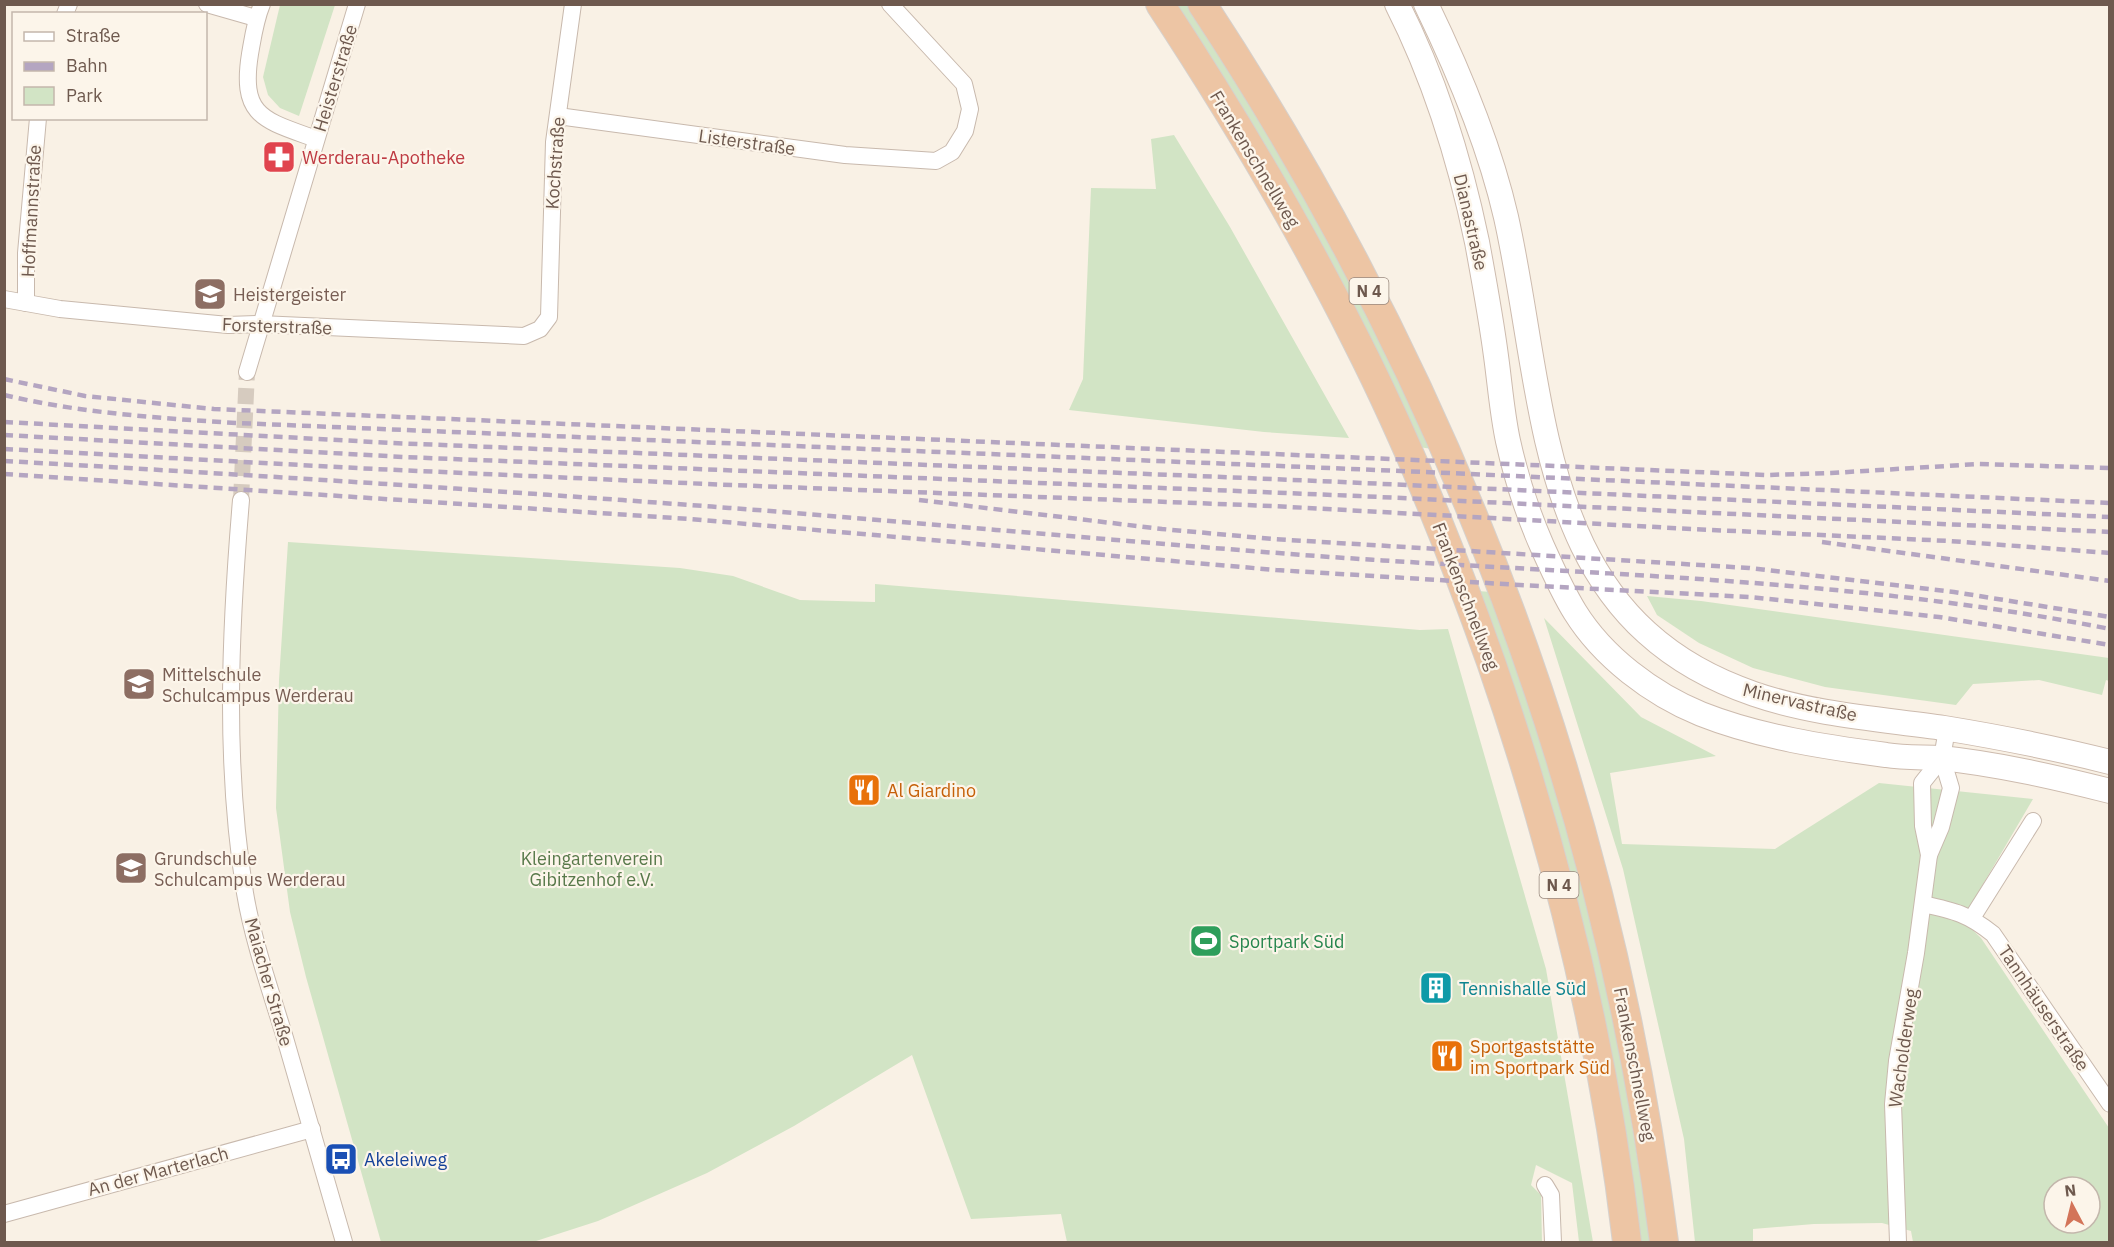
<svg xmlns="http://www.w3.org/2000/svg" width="2114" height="1247" viewBox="0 0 2114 1247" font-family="'IBM Plex Sans',sans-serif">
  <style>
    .green { fill: #d2e4c5; fill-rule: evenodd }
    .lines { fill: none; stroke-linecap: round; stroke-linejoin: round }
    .minor-tunnel { stroke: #d6cbbf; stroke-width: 16; stroke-dasharray: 16 8; stroke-linecap: butt }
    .minor-casing { stroke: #c8b9ad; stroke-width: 18 }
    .secondary-casing { stroke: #cdbbae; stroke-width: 26 }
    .trunk-casing { stroke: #d6d1cd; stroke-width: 30 }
    .minor { stroke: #fff; stroke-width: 16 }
    .secondary { stroke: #fff; stroke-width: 24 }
    .trunk { stroke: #edc5a4; stroke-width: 28 }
    .rail { stroke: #b4a5c1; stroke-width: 4.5; stroke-dasharray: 9 6; stroke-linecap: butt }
    .labels { text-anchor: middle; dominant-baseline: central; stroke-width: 4.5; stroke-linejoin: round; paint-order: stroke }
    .shield { fill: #fcf5ea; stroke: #99887d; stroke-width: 1.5 }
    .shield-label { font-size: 16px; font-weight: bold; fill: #6e594e }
    .street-label { font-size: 18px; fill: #6e594e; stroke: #fcf5ea }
    .health-label { font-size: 18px; fill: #be3a42; stroke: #fcf5ea; text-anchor: start }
    .education-label { font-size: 18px; fill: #785e54; stroke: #fcf5ea; text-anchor: start }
    .food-label { font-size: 18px; fill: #c56008; stroke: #fcf5ea; text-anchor: start }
    .park-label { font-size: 18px; fill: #58794a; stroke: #fcf5ea }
    .leisure-label { font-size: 18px; fill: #27864d; stroke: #fcf5ea; text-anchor: start }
    .culture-label { font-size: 18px; fill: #0d838f; stroke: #fcf5ea; text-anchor: start }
    .transit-label { font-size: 18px; fill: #164399; stroke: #fcf5ea; text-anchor: start }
  </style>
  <rect width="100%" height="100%" fill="#f9f1e5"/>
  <g class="green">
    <polygon points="280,5 335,5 299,116 280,108 268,95 263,77"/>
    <polygon points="1173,5 1188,5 1323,225 1433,449 1418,447"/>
    <polygon points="1174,135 1230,227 1349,438 1264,432 1069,410 1083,379 1091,188 1156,189 1151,139"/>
    <polygon points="288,542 680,568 733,576 800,600 875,602 875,584 1420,630 1448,629 1546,969 1593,1242 1579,1242 1572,1183 1536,1165 1531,1185 1541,1195 1542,1242 1067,1242 1061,1214 971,1219 912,1055 794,1126 707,1173 598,1221 533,1242 381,1242 306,977 290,912 276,808 279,680"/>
    <polygon points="1477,591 1492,592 1521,676 1594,920 1616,1028 1651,1242 1637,1242"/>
    <polygon points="1647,596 1701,601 2109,658 2109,681 2106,680 2102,695 2039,680 1973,684 1956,705 1825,687 1753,668 1699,643 1657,615"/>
    <path d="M1544,618l97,99 75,39 -106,17 12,71 153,5 104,-66 154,16 -71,121 19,18 128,190v114h-196l-2,-11 -29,-8 -68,1 -61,5v13h-58l-11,-103 -61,-270zM2054,1187h36v36h-36z"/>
  </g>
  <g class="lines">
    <polyline class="minor-tunnel" points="241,500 247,372"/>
    <defs>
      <g id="minor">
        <polyline points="207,4 256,18"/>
        <path d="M262,4c-7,17 -9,33 -12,50 -10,63 14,66 66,85"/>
        <polyline points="65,14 69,4"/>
        <polyline points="558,116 845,155 936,161 952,152 965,131 970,109 964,84 890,4"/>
        <polyline points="4,299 60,309 228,325 260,324 524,336 540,329 549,317 554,142 573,4"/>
        <polyline points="26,303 26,253 38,118"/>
        <polyline points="247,372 357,4"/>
        <path d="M241,500c-11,131 -17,263 4,393 8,48 26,99 40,145 20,68 40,136 59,204"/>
        <polyline points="1929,855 1941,827 1951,788 1942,758 1947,729"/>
        <path d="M1923,904c32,7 45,10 70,30l117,170"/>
        <polyline points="1972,918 2033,821"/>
        <polyline points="1545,1185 1551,1195 1553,1242"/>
        <polyline points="4,1214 312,1129"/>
        <polyline points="1898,1242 1893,1104 1897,1061 1916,953 1929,855 1923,826 1922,783 1942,758"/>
      </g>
      <g id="secondary">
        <path d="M1397,4c38,75 63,156 80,238 7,38 14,76 19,114 4,29 6,57 12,85 8,36 19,71 34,105 10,22 20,45 33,66 28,45 77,82 126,102 58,23 124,33 185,41 18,3 37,2 55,3 57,6 113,19 169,33"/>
        <path d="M1426,4c33,68 63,139 80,213 42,188 28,402 248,477 61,21 127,25 190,34 55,9 111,20 166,34"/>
      </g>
      <g id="trunk">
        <path d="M1160,4c71,108 138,220 196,336 53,104 96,212 135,322 65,188 113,383 136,580"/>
        <path d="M1202,4c249,378 405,790 462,1238"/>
      </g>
    </defs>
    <use href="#minor" class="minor-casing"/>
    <use href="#secondary" class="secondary-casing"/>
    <use href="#trunk" class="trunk-casing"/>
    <use href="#minor" class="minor"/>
    <use href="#secondary" class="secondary"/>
    <use href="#trunk" class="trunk"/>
    <g class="rail">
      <polyline points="4,379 85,396 214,409 1767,475 1831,473 1979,464 2110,468"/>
      <path d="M4,395c76,18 154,23 232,28l1190,49 684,31"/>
      <polyline points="4,422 393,443 1319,481 2110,517"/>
      <polyline points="4,435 404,457 1359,496 2110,532"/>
      <polyline points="4,449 375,469 707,484 1272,506 1691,529 1950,541 2110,553"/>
      <path d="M4,461c251,14 502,30 753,49 187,15 373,32 560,46 265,19 531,21 793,73"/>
      <polyline points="4,474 690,519 1276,570 1520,585 1750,597 1939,617 2110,645"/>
      <polyline points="919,500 1162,529 1273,539 1749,568 1954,592 2110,617"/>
      <polyline points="1822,542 2110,581"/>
    </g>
  </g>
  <defs>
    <symbol id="pharmacy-square" viewBox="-11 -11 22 22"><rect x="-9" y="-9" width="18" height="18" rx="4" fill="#e0444e" stroke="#fcf5ea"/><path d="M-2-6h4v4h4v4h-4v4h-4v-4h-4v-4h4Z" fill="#fff"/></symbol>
    <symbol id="school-square" viewBox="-11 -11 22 22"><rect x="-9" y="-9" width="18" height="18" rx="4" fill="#8d6e63" stroke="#fcf5ea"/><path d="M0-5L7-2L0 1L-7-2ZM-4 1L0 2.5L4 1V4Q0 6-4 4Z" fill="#fff"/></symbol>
    <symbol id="restaurant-square" viewBox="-11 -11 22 22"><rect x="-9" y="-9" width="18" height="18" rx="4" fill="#e8710a" stroke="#fcf5ea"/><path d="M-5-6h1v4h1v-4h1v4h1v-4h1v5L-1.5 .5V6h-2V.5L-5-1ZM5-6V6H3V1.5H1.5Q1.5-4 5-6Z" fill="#fff"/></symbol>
    <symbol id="stadium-square" viewBox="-11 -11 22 22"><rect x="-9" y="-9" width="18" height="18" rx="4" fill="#2e9e5b" stroke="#fcf5ea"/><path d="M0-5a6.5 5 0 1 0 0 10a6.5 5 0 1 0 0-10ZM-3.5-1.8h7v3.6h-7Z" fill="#fff"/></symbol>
    <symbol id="building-square" viewBox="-11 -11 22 22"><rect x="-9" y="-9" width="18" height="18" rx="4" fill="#0f9aa8" stroke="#fcf5ea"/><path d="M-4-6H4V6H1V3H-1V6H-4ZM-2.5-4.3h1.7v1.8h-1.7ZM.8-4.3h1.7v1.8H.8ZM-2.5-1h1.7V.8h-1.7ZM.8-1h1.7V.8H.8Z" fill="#fff"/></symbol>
    <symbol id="bus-square" viewBox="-11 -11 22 22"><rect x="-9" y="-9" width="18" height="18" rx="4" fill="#1a4fb4" stroke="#fcf5ea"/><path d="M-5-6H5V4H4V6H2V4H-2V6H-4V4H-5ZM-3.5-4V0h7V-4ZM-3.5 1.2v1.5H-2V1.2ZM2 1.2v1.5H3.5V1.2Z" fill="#fff"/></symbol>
  </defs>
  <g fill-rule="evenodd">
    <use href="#pharmacy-square" x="260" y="138" width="38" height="38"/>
    <use href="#school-square" x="191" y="275" width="38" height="38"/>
    <use href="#school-square" x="120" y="665" width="38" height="38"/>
    <use href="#restaurant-square" x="845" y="771" width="38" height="38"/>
    <use href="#school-square" x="112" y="849" width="38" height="38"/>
    <use href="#stadium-square" x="1187" y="922" width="38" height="38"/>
    <use href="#building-square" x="1417" y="969" width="38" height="38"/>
    <use href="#restaurant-square" x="1428" y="1037" width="38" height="38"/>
    <use href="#bus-square" x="322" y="1140" width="38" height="38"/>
  </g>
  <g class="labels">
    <g class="shield">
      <rect x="1349.5" y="278" width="39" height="26" rx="4.5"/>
      <rect x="1539.5" y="872" width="39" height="26" rx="4.5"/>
    </g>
    <g class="shield-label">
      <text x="1369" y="291">N 4</text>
      <text x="1559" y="885">N 4</text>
    </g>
    <g class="street-label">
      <text transform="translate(335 78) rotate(-73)">Heisterstraße</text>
      <text transform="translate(747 142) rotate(8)">Listerstraße</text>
      <text transform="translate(1255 159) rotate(59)">Frankenschnellweg</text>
      <text transform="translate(555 163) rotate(-86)">Kochstraße</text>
      <text transform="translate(31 211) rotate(-87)">Hoffmannstraße</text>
      <text transform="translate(1471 222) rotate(77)">Dianastraße</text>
      <text transform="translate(277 326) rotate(2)">Forsterstraße</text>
      <text transform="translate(1466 596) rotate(69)">Frankenschnellweg</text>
      <text transform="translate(1800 702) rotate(13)">Minervastraße</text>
      <text transform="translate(269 982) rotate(74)">Maiacher Straße</text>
      <text transform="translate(2044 1008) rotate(56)">Tannhäuserstraße</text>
      <text transform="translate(1903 1048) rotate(-82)">Wacholderweg</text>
      <text transform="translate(1635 1064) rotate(79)">Frankenschnellweg</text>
      <text transform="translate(158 1171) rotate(-15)">An der Marterlach</text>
    </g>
    <g class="health-label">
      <text x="302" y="157">Werderau-Apotheke</text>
    </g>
    <g class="education-label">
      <text x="233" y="294">Heistergeister</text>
      <text x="162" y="674">Mittelschule<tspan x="162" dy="21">Schulcampus Werderau</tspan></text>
      <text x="154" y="858">Grundschule<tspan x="154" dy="21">Schulcampus Werderau</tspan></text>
    </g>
    <g class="food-label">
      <text x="887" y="790">Al Giardino</text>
      <text x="1470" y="1046">Sportgaststätte<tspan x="1470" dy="21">im Sportpark Süd</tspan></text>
    </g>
    <g class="park-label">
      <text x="592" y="858">Kleingartenverein<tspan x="592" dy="21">Gibitzenhof e.V.</tspan></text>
    </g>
    <g class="leisure-label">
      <text x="1229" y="941">Sportpark Süd</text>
    </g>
    <g class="culture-label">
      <text x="1459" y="988">Tennishalle Süd</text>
    </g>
    <g class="transit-label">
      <text x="364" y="1159">Akeleiweg</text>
    </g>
  </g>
  <rect width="2114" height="1247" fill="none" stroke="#6e594e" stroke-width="12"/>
  <rect x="12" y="12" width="195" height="108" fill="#fcf5ea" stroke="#c3b7ac" stroke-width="1.5"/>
  <rect x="24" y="32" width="30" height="9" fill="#ffffff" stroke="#c3b7ac" stroke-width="1.5"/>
  <text x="66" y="42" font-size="18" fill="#6e594e">Straße</text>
  <rect x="24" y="62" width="30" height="9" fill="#b4a5c1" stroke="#c3b7ac" stroke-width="1.5"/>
  <text x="66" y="72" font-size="18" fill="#6e594e">Bahn</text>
  <rect x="24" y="87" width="30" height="18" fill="#d2e4c5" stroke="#c3b7ac" stroke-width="1.5"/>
  <text x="66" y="102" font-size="18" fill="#6e594e">Park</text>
  <g transform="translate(2072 1205) rotate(353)"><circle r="28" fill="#fcf5ea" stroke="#c3b7ac" stroke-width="1.5"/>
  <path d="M0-4.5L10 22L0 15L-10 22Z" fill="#d37459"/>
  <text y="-9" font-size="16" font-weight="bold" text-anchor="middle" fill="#6e594e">N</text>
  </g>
</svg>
